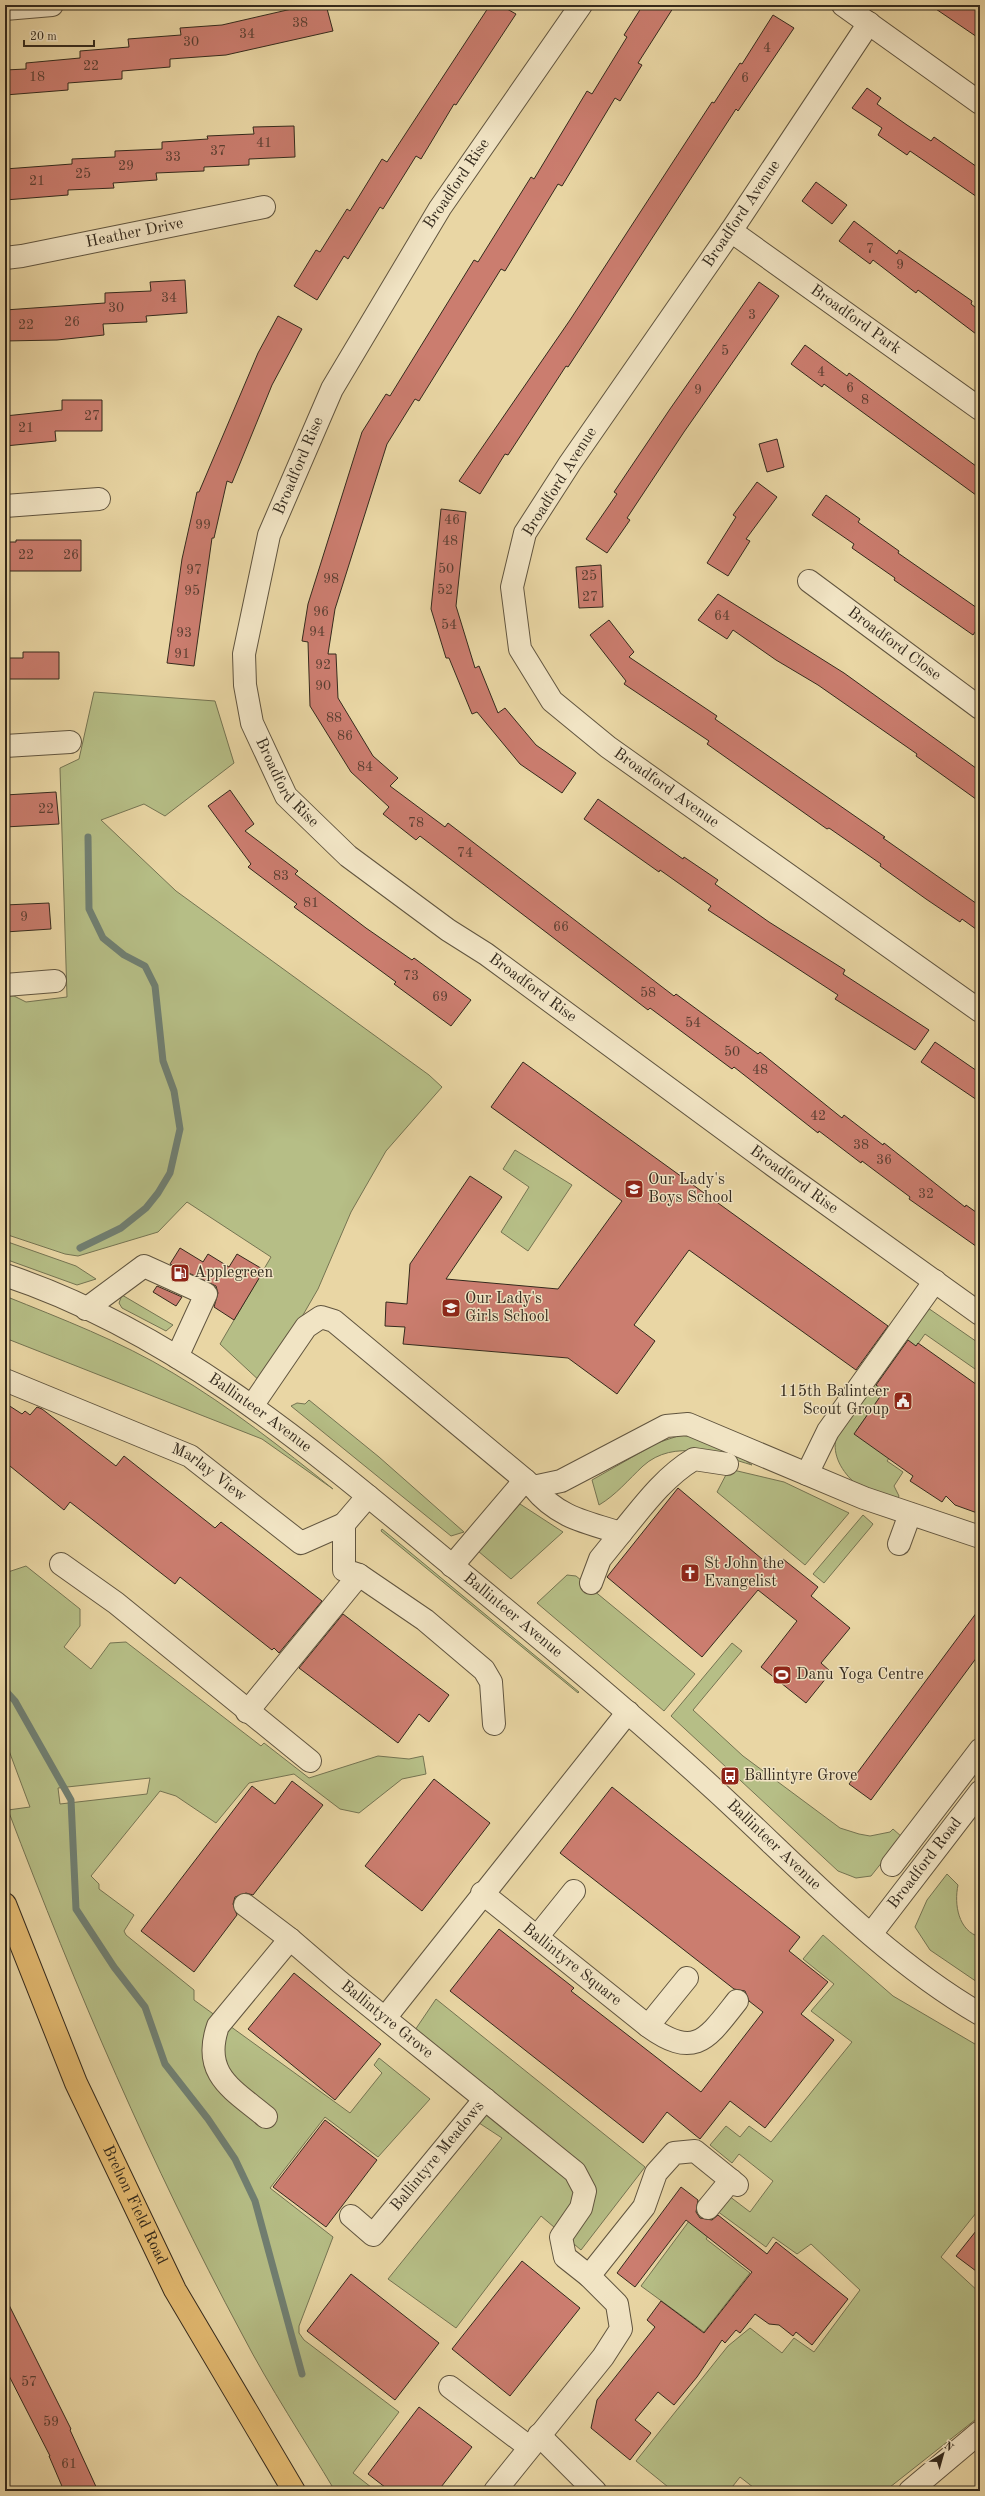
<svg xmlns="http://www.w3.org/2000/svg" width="985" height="2496" viewBox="0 0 985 2496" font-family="'Old Standard TT',serif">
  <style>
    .green { fill: #b6be86; stroke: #757452; fill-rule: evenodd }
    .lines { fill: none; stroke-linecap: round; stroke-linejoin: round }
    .stream { stroke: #707f72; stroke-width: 7 }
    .building { fill: #cb7d6f; stroke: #342a1d }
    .minor-casing { stroke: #61553f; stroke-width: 24 }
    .major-casing { stroke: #342a1d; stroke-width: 24 }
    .minor { stroke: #f1e4c4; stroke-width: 22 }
    .major { stroke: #e4bb72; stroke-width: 22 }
    .labels { text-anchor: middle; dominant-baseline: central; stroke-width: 3; stroke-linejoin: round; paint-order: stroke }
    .number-label { font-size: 14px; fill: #5a3f32 }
    .street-label { font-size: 16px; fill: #342a1d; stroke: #f1e4c4 }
    .poi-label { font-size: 16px; fill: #342a1d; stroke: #f1e4c4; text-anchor: start }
  </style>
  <rect width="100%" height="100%" fill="#e9d6a4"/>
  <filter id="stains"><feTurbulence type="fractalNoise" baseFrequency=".005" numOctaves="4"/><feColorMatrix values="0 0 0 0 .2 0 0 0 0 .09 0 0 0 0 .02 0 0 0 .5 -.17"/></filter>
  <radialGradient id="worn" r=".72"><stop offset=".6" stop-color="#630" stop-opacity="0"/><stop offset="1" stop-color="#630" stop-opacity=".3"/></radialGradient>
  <g class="green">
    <polygon points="94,692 215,701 234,763 165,816 144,804 101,820 176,891 429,1075 442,1087 386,1151 351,1212 318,1289 263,1384 220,1344 271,1257 187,1202 158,1232 78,1256 65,1254 5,1234 5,996 14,996 26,1002 67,997 60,768 79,759"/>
    <polygon points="515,1150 572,1185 528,1251 501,1232 529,1187 503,1169"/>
    <polygon points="5,1241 76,1266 96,1279 77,1285 5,1259"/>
    <polygon points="122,1295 173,1325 166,1331 122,1308 119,1303"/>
    <path d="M5,1296c57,23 115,45 168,77 57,34 109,75 160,116l-71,-50 -257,-101z"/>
    <path d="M928,1308l52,36v18l-5,7 -50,-35 -69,97 34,26 -3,4 16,11 -9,14 5,10 -2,4 -41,-16c-14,-12 -24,-29 -20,-46z"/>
    <polygon points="309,1400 379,1457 464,1532 451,1536 291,1406 297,1403 305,1404"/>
    <path d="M681,1435c26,3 50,15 71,30 -34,-10 -78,-27 -109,1 -15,14 -27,29 -44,39l-7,-25 65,-37z"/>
    <polygon points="729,1469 784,1482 849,1513 805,1565 717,1492"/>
    <polygon points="520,1504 563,1532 511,1579 478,1551"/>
    <polygon points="863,1515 873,1524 870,1528 824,1583 813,1574"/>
    <polygon points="382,1529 579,1692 578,1693 381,1531"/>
    <path d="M26,1566l54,43v17l-16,21 27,22 19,-26 16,-1 135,104 3,-3 45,35 69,-22 31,3 14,-3 3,18 -24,5 -43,34 -19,-4 -46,-35 -45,9 -33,40 -40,-27 -16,-5 -69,85 8,8v5l35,26 -10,16 2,4 68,55v10l156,113 32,-40 -8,-8 5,-7 51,41 -52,58 -53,-40 -55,71 63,49 -34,89v7l5,7 95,72 -46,61 23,18h-41c-31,-52 -65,-103 -93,-157 -91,-169 -166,-345 -234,-524l22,-3 -25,-67v-167zM150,1778l-3,16 -87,10 -2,-16z"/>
    <polygon points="567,1575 576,1576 695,1674 664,1711 537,1603"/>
    <polygon points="732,1643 742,1651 693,1710 743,1756 840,1828 859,1834 870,1836 890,1832 893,1829 902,1837 871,1876 856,1878 838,1871 671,1716"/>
    <path d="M947,1874l11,11c-4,19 0,46 22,52v47l-50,-34 -15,-23 12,-27z"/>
    <polygon points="823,1935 893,1996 980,2047 980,2208 941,2257 980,2293 980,2416 885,2491 758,2491 740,2477 729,2491 673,2491 636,2461 728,2346 750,2328 782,2353 794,2338 814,2352 860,2290 811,2244 797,2254 773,2237 766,2247 717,2211 729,2196 750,2212 773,2181 739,2154 732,2163 710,2145 726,2126 740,2137 749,2126 771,2142 852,2042 811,2011 834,1984 803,1959"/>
    <polygon points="436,1999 645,2167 581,2250 541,2216 456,2328 388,2279 502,2138 476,2121 493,2097 413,2033"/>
    <polygon points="701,2205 721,2219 706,2239 750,2273 704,2332 641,2286"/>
  </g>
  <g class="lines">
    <g class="stream">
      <polyline points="80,1248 121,1228 146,1208 158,1193 170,1173 180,1129 174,1091 163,1061 155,986 145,966 124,955 103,938 89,909 88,837"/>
      <polyline points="5,1690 15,1701 71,1800 76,1909 114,1967 145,2007 165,2064 208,2119 235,2159 255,2201 302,2374"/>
    </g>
  </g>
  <g class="building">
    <polygon points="309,5 326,5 333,31 226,55 170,59 170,67 122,71 122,79 68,83 68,90 5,95 5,70 26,69 26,63 80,58 80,51 129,47 128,39 181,35 180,28 222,25"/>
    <polygon points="490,5 500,5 516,14 456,105 454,104 421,159 416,156 383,209 380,207 348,259 344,256 317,300 294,286 316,250 320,252 347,209 350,211 382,159 387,162"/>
    <polygon points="643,5 675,5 638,63 642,65 620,101 615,98 562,186 558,184 505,271 501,269 419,401 415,399 387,444 335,609 328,654 336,654 338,698 373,756 398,778 390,786 445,827 448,823 674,996 676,994 758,1054 760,1052 842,1118 844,1115 883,1145 884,1143 965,1207 966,1205 980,1215 980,1249 909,1199 910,1197 862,1161 861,1163 819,1131 818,1133 734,1067 732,1069 650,1008 648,1010 420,836 416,840 383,814 389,807 351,772 310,706 308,642 302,641 308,604 362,432 386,394 390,396 474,260 478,262 531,177 534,179 587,91 592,94 627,37 624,35"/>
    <polygon points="930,5 980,5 980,39"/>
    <polygon points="773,15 794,28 738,111 736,109 595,326 568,367 566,366 508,455 505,454 480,494 459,481 570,320 712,102 714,103 740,63 742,64"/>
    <polygon points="867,88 881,98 877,104 907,125 931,141 934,137 980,169 980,199 910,151 907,155 878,135 882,128 852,108"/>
    <polygon points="294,126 295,157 249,159 249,165 204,167 204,171 156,173 157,180 113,183 114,188 68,190 68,195 5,200 5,169 72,164 72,159 115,157 115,151 162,149 162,142 208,139 207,136 254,134 253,127"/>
    <polygon points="816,182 847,205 832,224 802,201"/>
    <polygon points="854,221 897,254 899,250 972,301 971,304 980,311 980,337 918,290 916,293 873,260 870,264 839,241"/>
    <polygon points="185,280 187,313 146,316 147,322 103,324 104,335 57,340 5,341 5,310 105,303 105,293 151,291 150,282"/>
    <polygon points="759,282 779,296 684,432 627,518 630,520 607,553 586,539 617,494 614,492 670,409"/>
    <polygon points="278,316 302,329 272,385 232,483 227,481 214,538 212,538 194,666 167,663 182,559 197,492 199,492 258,353"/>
    <polygon points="805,345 847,376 849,373 980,469 980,498 824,384 822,387 791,364"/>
    <polygon points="62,400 102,400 102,431 55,431 56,441 5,446 5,416 62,410"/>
    <polygon points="777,439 784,467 767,472 759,444"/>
    <polygon points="757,482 777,497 746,539 750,541 728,576 707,563 736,517 733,515"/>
    <polygon points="826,495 860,519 858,522 899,551 898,553 980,610 980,625 973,635 894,580 895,578 852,548 854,544 812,515"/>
    <polygon points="441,509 466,512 456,606 475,668 479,666 498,713 505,708 536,745 576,773 562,793 520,764 477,712 472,714 449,658 446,658 431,609"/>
    <polygon points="16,540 81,540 81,571 5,571 5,542 16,542"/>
    <polygon points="601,565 603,607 579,608 576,567"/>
    <polygon points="718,594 844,673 980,771 980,802 916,756 917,754 818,685 776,660 733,630 727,639 698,620"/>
    <polygon points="609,620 634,652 629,657 717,716 715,719 885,837 883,838 980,906 980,932 962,919 960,922 926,899 880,866 881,864 829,828 827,829 707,744 709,741 624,684 626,681 590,635"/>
    <polygon points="23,652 59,652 59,679 5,679 5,658 23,658"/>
    <polygon points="230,790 254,824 245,831 298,871 295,874 366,928 412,960 414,958 471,1000 451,1026 394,984 396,982 294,907 297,904 248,867 251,864 208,806"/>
    <polygon points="56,792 59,824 5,827 5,795"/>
    <polygon points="598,799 683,859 684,857 718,880 715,884 769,922 845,970 843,974 929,1030 915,1050 835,999 838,995 708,910 711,906 660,870 659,872 584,819"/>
    <polygon points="49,903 51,929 5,932 5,905"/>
    <polygon points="935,1042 980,1073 980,1102 921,1062"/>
    <polygon points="523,1062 888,1326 856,1370 689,1250 634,1325 655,1341 617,1394 568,1358 403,1344 405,1327 385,1326 386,1302 407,1304 410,1264 470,1176 502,1197 446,1279 558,1289 622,1201 491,1107"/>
    <polygon points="180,1248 203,1262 208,1254 229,1267 237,1254 264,1270 234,1320 214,1307 218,1293 216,1286 170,1264"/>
    <polygon points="157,1286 182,1297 176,1306 153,1292"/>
    <polygon points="908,1340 916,1346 918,1343 980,1387 980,1514 955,1505 946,1496 942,1502 910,1481 913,1476 854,1434 884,1391 876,1385"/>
    <polygon points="5,1403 22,1414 25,1411 30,1415 37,1407 42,1409 116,1466 124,1456 215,1528 221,1522 322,1601 279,1653 274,1648 272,1650 180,1577 175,1584 70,1502 64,1510 5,1462"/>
    <polygon points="678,1488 775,1570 783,1559 818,1587 811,1596 850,1628 821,1663 831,1672 806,1703 761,1667 797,1621 758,1590 702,1657 607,1577"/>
    <polygon points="980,1608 980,1653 871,1800 849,1784"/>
    <polygon points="343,1614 449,1695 429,1722 419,1714 398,1743 299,1668"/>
    <polygon points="434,1779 490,1823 422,1911 365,1866"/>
    <polygon points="292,1781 323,1805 253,1895 246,1893 235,1897 233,1904 237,1915 194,1972 141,1931 252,1786 275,1804"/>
    <polygon points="612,1787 800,1937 789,1951 828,1982 801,2014 834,2040 765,2128 730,2101 700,2139 667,2112 643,2143 450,1991 499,1929 574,1988 571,1991 701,2092 763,2012 749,2001 745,1991 734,1989 560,1853"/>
    <polygon points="294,1973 381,2044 335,2100 248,2029"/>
    <polygon points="325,2120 377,2160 326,2227 273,2187"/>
    <polygon points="681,2187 698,2200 696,2212 700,2218 712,2220 718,2215 767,2254 776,2242 848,2299 812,2345 796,2332 793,2336 779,2325 769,2324 755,2314 740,2333 736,2330 725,2343 722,2340 697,2377 674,2405 658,2392 635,2420 651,2433 630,2460 591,2428 597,2400 655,2327 647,2320 661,2301 704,2333 752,2272 686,2220 635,2287 617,2273"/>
    <polygon points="980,2226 980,2274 956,2256"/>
    <polygon points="522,2261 580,2308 510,2396 452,2349"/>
    <polygon points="351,2274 439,2343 395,2400 307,2331"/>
    <polygon points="5,2297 71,2429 70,2430 98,2491 64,2491 49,2456 50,2456 5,2368"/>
    <polygon points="419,2407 472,2447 438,2491 390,2491 368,2474"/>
  </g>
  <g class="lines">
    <defs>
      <g id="minor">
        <path id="s1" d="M581,5l-141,203 -108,181 -63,146 -25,119 1,31 7,38 34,73 62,60 100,74 38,24 288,212 206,148"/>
        <polyline points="843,5 980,103"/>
        <polyline points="5,9 52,5"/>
        <path id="s2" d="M869,23l-138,208 -161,232 -45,70 -13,54 8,62 32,52 56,46 372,264"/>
        <path id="s3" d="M731,231l249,178"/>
        <path id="s4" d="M5,258l17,-2 242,-49"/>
        <polyline points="5,506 99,499"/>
        <path id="s5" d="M809,581l171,127"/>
        <polyline points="5,746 70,742"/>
        <polyline points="5,985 55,981"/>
        <path id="s6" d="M5,1275c169,56 309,176 443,287 91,75 182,150 268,229 84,77 166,166 264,223"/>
        <polyline points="86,1309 144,1266 206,1294 177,1357"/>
        <path id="s7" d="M5,1380l185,76 111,87 43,-19v46l15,5 66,45 59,50 7,12 3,42"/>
        <polyline points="252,1406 306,1327 321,1317 334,1321 525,1480 452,1566"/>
        <polyline points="807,1474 828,1431 935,1281"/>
        <polyline points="525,1480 533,1487 561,1481 666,1426 688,1424 864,1498 980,1537"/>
        <path d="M533,1487c24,30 52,35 88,46 22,-27 43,-56 73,-74l33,5"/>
        <polyline points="344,1524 368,1496"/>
        <polyline points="899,1544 910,1514"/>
        <polyline points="61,1564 116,1603 310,1761"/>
        <polyline points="591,1583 600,1559 621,1533"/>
        <polyline points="247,1712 359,1575"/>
        <polyline points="892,1865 980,1750"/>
        <path id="s8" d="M482,1893l166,133c47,34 59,13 89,-25"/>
        <polyline points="245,1905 290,1939"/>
        <path id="s9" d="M871,1934l109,-142"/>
        <polyline points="537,1937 574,1891"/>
        <polyline points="385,2018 628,1712"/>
        <polyline points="648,2026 687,1978"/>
        <path id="s10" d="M266,2117c-32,-27 -65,-42 -48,-91l72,-87 50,43 235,190 10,19 -4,17 -20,29 4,20 24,19 28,28 4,25 -18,28 -108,134"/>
        <polyline points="708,2208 731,2180"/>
        <path id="s11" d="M351,2216l22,19 112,-136"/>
        <polyline points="589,2276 644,2207 656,2173 674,2153 695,2151 737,2185"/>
        <polyline points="450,2387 529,2447"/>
        <polyline points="539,2435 595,2491"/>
        <polyline points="910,2491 980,2432"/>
      </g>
      <g id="major">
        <path id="s12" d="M5,1904l71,179 99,207 119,201"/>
      </g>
    </defs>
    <use href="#minor" class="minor-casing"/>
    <use href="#major" class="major-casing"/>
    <use href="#minor" class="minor"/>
    <use href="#major" class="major"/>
  </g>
  <defs>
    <symbol id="school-square" viewBox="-11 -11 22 22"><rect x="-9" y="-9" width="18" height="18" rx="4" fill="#8f2418" stroke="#f1e4c4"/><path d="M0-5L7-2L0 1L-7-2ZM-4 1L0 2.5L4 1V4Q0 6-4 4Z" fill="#fff"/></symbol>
    <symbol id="fuel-square" viewBox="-11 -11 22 22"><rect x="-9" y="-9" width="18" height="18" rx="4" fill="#8f2418" stroke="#f1e4c4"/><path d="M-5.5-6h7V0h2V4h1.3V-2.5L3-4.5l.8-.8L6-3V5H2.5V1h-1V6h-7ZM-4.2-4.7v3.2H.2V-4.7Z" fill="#fff"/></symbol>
    <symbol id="civic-square" viewBox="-11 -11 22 22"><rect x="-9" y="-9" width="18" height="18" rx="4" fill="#8f2418" stroke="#f1e4c4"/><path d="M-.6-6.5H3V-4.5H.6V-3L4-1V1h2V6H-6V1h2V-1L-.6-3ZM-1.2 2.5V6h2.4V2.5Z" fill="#fff"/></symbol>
    <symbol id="church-square" viewBox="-11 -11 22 22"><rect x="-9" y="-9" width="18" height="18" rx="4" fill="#8f2418" stroke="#f1e4c4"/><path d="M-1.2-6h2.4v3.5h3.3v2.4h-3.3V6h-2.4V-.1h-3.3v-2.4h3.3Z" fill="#fff"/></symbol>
    <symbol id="stadium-square" viewBox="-11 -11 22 22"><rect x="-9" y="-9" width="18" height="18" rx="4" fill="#8f2418" stroke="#f1e4c4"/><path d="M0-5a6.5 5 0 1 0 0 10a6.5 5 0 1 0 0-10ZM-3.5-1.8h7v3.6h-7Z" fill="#fff"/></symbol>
    <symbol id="bus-square" viewBox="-11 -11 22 22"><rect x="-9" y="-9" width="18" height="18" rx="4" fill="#8f2418" stroke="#f1e4c4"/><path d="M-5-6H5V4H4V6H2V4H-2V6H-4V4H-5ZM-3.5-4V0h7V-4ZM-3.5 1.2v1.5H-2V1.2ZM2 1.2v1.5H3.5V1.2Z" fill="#fff"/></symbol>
  </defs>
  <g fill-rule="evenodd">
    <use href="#school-square" x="623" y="1178" width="22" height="22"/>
    <use href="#fuel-square" x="169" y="1262" width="22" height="22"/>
    <use href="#school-square" x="440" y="1297" width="22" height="22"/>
    <use href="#civic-square" x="892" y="1390" width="22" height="22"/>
    <use href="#church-square" x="679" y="1562" width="22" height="22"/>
    <use href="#stadium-square" x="771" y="1664" width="22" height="22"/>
    <use href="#bus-square" x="719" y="1765" width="22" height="22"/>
  </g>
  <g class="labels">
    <g class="number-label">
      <text x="300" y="23">38</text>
      <text x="247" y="34">34</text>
      <text x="191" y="42">30</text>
      <text x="767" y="48">4</text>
      <text x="91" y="66">22</text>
      <text x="37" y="77">18</text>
      <text x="745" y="78">6</text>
      <text x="264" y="143">41</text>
      <text x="218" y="151">37</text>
      <text x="173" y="157">33</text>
      <text x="126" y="166">29</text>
      <text x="83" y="174">25</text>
      <text x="37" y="181">21</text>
      <text x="870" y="249">7</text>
      <text x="900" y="265">9</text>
      <text x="169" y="298">34</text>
      <text x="116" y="308">30</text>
      <text x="752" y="315">3</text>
      <text x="72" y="322">26</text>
      <text x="26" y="325">22</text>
      <text x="725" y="351">5</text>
      <text x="821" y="372">4</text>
      <text x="850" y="388">6</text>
      <text x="698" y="390">9</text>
      <text x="865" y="400">8</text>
      <text x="92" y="416">27</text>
      <text x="26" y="428">21</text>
      <text x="452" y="520">46</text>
      <text x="203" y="525">99</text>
      <text x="450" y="541">48</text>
      <text x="26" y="555">22</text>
      <text x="71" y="555">26</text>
      <text x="446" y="569">50</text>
      <text x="194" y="570">97</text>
      <text x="589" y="576">25</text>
      <text x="331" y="579">98</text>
      <text x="445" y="590">52</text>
      <text x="192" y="591">95</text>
      <text x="590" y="597">27</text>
      <text x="321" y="612">96</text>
      <text x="722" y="616">64</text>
      <text x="449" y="625">54</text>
      <text x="317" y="632">94</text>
      <text x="184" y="633">93</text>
      <text x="182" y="654">91</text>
      <text x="323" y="665">92</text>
      <text x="323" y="686">90</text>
      <text x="334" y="718">88</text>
      <text x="345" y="736">86</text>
      <text x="365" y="767">84</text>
      <text x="46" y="809">22</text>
      <text x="416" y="823">78</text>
      <text x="465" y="853">74</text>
      <text x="281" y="876">83</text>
      <text x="311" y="903">81</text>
      <text x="24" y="917">9</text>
      <text x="561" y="927">66</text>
      <text x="411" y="976">73</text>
      <text x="648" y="993">58</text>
      <text x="440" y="997">69</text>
      <text x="693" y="1023">54</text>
      <text x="732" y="1052">50</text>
      <text x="760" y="1070">48</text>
      <text x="818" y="1116">42</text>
      <text x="861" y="1145">38</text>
      <text x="884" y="1160">36</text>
      <text x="926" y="1194">32</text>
      <text x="29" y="2382">57</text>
      <text x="51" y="2422">59</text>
      <text x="69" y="2464">61</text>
    </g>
    <g class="street-label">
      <text transform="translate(457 184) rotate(-56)">Broadford Rise</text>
      <text transform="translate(742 214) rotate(-56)">Broadford Avenue</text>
      <text stroke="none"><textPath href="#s4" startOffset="132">Heather Drive</textPath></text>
      <text stroke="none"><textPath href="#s3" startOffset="153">Broadford Park</textPath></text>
      <text transform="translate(299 466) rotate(-67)">Broadford Rise</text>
      <text transform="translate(560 482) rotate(-58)">Broadford Avenue</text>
      <text stroke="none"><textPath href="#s5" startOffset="106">Broadford Close</textPath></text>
      <text stroke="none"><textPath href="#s1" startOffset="878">Broadford Rise</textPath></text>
      <text stroke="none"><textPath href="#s2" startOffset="938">Broadford Avenue</textPath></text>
      <text stroke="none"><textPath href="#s1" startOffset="1202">Broadford Rise</textPath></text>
      <text stroke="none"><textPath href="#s1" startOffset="1526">Broadford Rise</textPath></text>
      <text stroke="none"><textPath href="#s6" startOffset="291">Ballinteer Avenue</textPath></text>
      <text stroke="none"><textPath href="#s7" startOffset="225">Marlay View</textPath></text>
      <text stroke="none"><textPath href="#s6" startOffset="615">Ballinteer Avenue</textPath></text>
      <text stroke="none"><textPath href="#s6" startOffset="963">Ballinteer Avenue</textPath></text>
      <text stroke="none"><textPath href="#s9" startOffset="89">Broadford Road</textPath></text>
      <text stroke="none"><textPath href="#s8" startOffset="115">Ballintyre Square</textPath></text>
      <text stroke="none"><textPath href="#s10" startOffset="352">Ballintyre Grove</textPath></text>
      <text stroke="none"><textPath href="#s11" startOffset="131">Ballintyre Meadows</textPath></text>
      <text stroke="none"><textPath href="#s12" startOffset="328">Brehon Field Road</textPath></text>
    </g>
    <g class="poi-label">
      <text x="648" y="1180">Our Lady's<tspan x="648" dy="18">Boys School</tspan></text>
      <text x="194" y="1273">Applegreen</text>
      <text x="465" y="1299">Our Lady's<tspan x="465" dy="18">Girls School</tspan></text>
      <text x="889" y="1392" text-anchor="end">115th Balinteer<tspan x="889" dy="18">Scout Group</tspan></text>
      <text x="704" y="1564">St John the<tspan x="704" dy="18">Evangelist</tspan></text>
      <text x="796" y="1675">Danu Yoga Centre</text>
      <text x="744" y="1776">Ballintyre Grove</text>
    </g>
  </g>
  <rect width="985" height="2496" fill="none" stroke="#e9d6a4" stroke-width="20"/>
  <rect x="6" y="6" width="973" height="2484" fill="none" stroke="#342a1d" stroke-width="2"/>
  <rect x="10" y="10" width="965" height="2476" fill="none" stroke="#342a1d"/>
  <g transform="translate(943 2454) rotate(37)" stroke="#f1e4c4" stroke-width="3" paint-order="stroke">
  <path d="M0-3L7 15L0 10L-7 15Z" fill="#342a1d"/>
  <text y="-6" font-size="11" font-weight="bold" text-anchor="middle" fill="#342a1d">N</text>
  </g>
  <path d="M24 40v6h70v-6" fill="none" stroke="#342a1d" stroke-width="2"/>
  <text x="30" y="40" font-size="12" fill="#342a1d" stroke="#f1e4c4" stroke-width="3" paint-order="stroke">20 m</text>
  <rect width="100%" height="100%" filter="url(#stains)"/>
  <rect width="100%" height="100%" fill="url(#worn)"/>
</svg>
